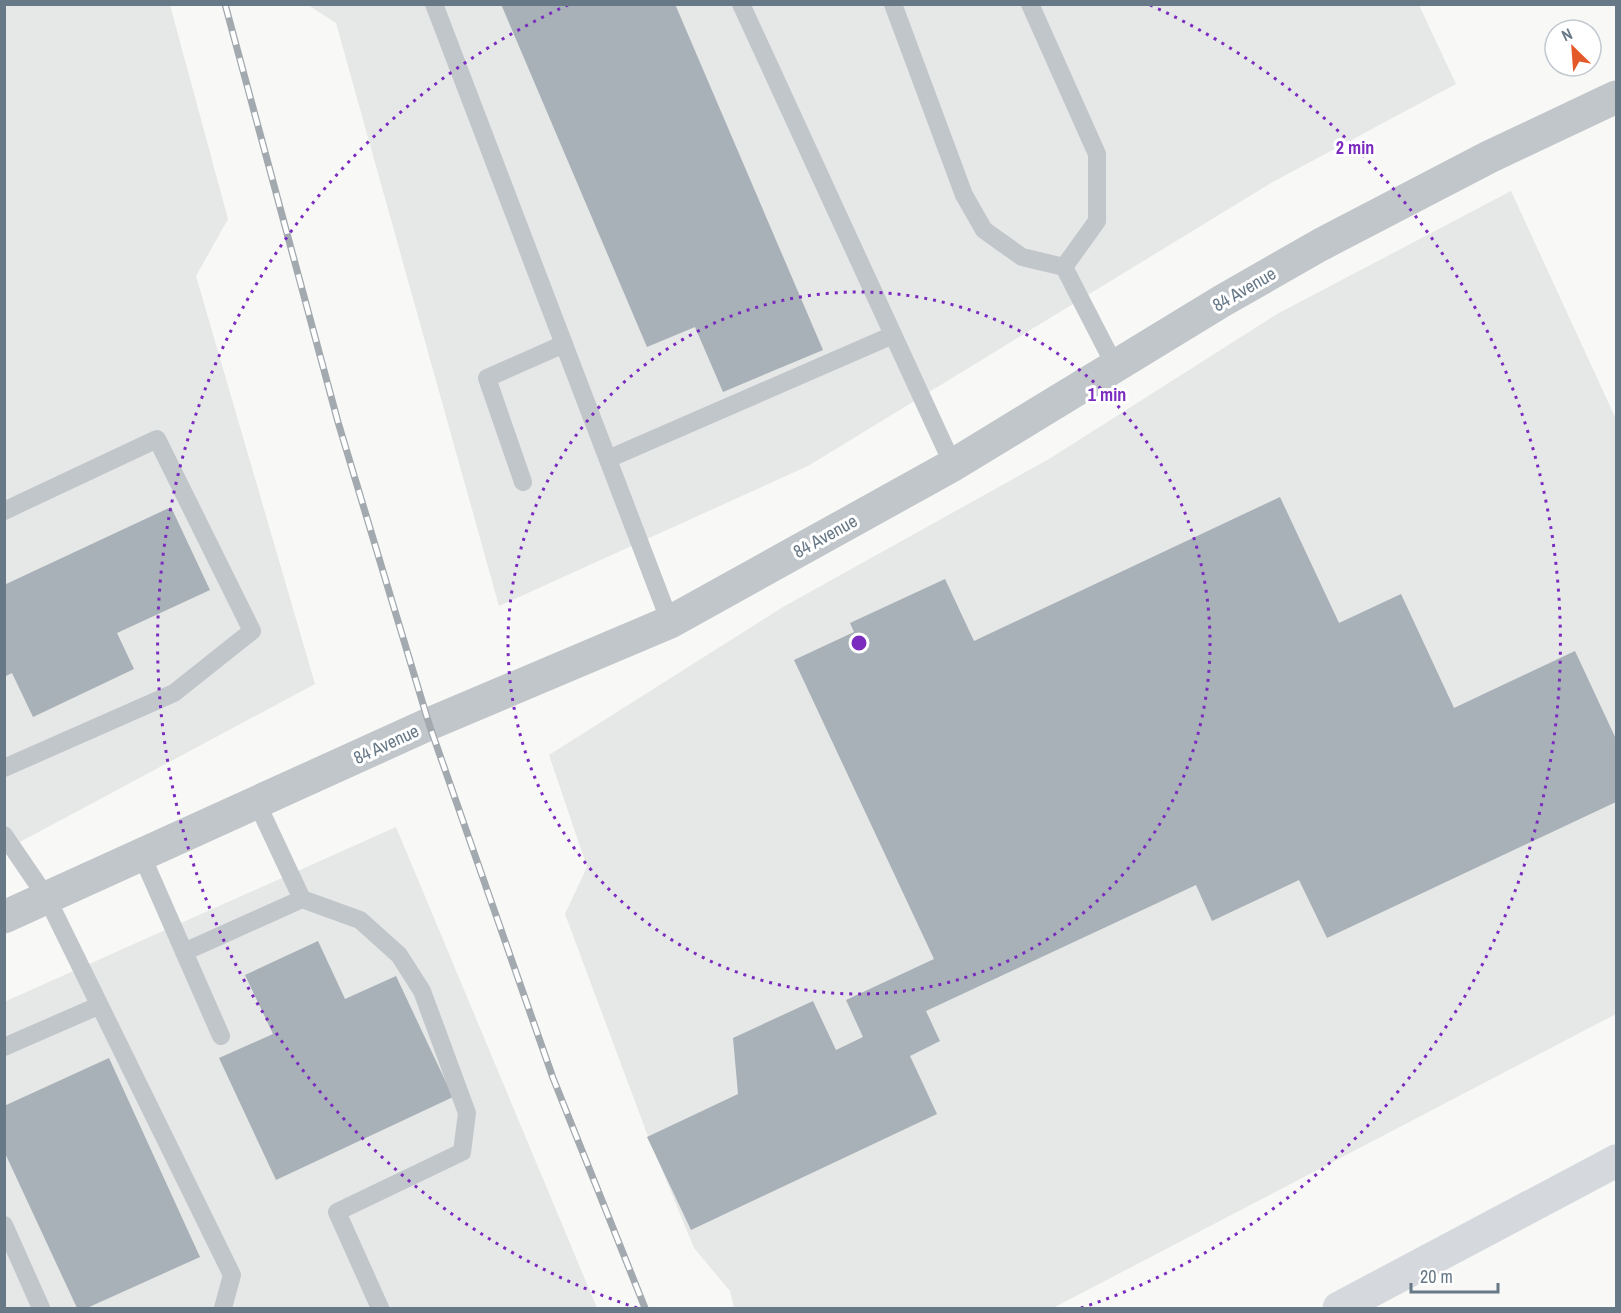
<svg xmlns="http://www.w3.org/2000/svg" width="1621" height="1313" viewBox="0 0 1621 1313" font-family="'Archivo Narrow',sans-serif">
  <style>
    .built { fill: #e6e7e7 }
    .building { fill: #a8b1b7 }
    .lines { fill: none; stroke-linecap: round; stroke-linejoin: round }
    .lane { stroke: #c1c6ca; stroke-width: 18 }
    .street { stroke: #c1c6ca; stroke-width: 33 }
    .highway { stroke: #d5d9dd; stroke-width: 33 }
    .rail-casing { stroke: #a2a9af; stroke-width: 7 }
    .rail { stroke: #fff; stroke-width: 4.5; stroke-dasharray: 14; stroke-linecap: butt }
    .ring { fill: none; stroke: #7b2cbf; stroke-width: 3; stroke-dasharray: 3 6 }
    .labels { text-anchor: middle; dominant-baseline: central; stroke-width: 6; stroke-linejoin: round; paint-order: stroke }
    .street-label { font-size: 18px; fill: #677887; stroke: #fff }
    .centre { fill: #7b2cbf; stroke: #fff; stroke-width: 3 }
    .ring-label { font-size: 18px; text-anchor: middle; font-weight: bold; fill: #7b2cbf; stroke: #fff; stroke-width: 6; stroke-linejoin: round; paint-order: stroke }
  </style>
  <rect width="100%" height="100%" fill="#f8f8f6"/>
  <g class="built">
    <polygon points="5,5 170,5 228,219 196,276 315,684 5,850"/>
    <polygon points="308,5 1419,5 1456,84 1271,183 808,466 499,606 336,23"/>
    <polygon points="1511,191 1616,419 1616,1014 1053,1308 734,1308 730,1291 694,1248 646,1131 565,914 587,867 549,755 783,607 1049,459 1277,314"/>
    <polygon points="396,827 597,1308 5,1308 4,1002"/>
  </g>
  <g class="building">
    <polygon points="501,4 675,4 823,350 723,392 695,327 647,347"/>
    <polygon points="1280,497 1339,623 1401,594 1454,708 1575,651 1616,739 1616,802 1327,938 1299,880 1212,921 1196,885 926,1011 940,1041 910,1056 937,1114 691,1230 647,1137 738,1094 733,1038 813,1001 836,1050 863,1037 846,1000 934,959 794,660 854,632 850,623 945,579 974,641"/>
    <polygon points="171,507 210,590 117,633 134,669 33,717 12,673 4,677 4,585"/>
    <polygon points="318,941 345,999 396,976 453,1097 276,1180 219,1058 273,1034 245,975"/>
    <polygon points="109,1058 200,1257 87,1308 77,1308 4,1151 4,1106"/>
  </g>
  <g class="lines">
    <g class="lane">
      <polyline points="434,4 670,622"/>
      <polyline points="741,4 953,465"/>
      <polyline points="893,4 964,195 984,230 1022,257 1064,267"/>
      <polyline points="1030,4 1097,154 1097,221 1064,267"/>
      <polyline points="1064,267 1115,366"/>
      <polyline points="608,459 893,335"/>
      <polyline points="523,482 487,378 564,344"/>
      <polyline points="4,511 157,439 252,631 174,693 4,768"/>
      <polyline points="4,835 47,898 232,1275 223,1308"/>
      <polyline points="142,856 221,1036"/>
      <polyline points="302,899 360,920 399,955 422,991 467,1113 462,1152 337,1212 380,1308"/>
      <polyline points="184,952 302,899 257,803"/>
      <polyline points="4,1047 98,1006"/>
      <polyline points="4,1225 41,1308"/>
    </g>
    <polyline class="street" points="4,917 429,724 670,622 953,465 1222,301 1320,245 1489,157 1616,97"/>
    <polyline class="highway" points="1339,1308 1616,1161"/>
    <defs>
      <polyline id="rail" points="225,4 338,422 429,724 553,1078 645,1308"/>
    </defs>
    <use href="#rail" class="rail-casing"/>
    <use href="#rail" class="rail"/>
  </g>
  <g class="ring">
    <circle cx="859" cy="643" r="351"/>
    <path d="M637 1308A701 701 0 0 1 568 5M1150 5A701 701 0 0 1 1081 1308"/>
  </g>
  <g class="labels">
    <g class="street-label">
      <text transform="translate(1244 289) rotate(-30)">84 Avenue</text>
      <text transform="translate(825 536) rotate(-29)">84 Avenue</text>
      <text transform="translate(386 744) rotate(-25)">84 Avenue</text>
    </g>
  </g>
  <circle cx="859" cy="643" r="9" class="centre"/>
  <g class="ring-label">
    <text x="1355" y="154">2 min</text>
    <text x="1107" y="401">1 min</text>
  </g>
  <rect width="1621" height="1313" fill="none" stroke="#677887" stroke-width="12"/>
  <g transform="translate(1573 48) rotate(335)"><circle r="28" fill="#ffffff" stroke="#c2c9cf" stroke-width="1.5"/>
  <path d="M0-4.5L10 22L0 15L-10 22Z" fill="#e4592a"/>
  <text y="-9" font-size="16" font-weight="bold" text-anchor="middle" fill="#677887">N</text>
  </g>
  <path d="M1411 1283v9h87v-9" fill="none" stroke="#677887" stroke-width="3"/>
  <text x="1420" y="1283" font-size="18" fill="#677887" stroke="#ffffff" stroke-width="4.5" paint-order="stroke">20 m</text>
</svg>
